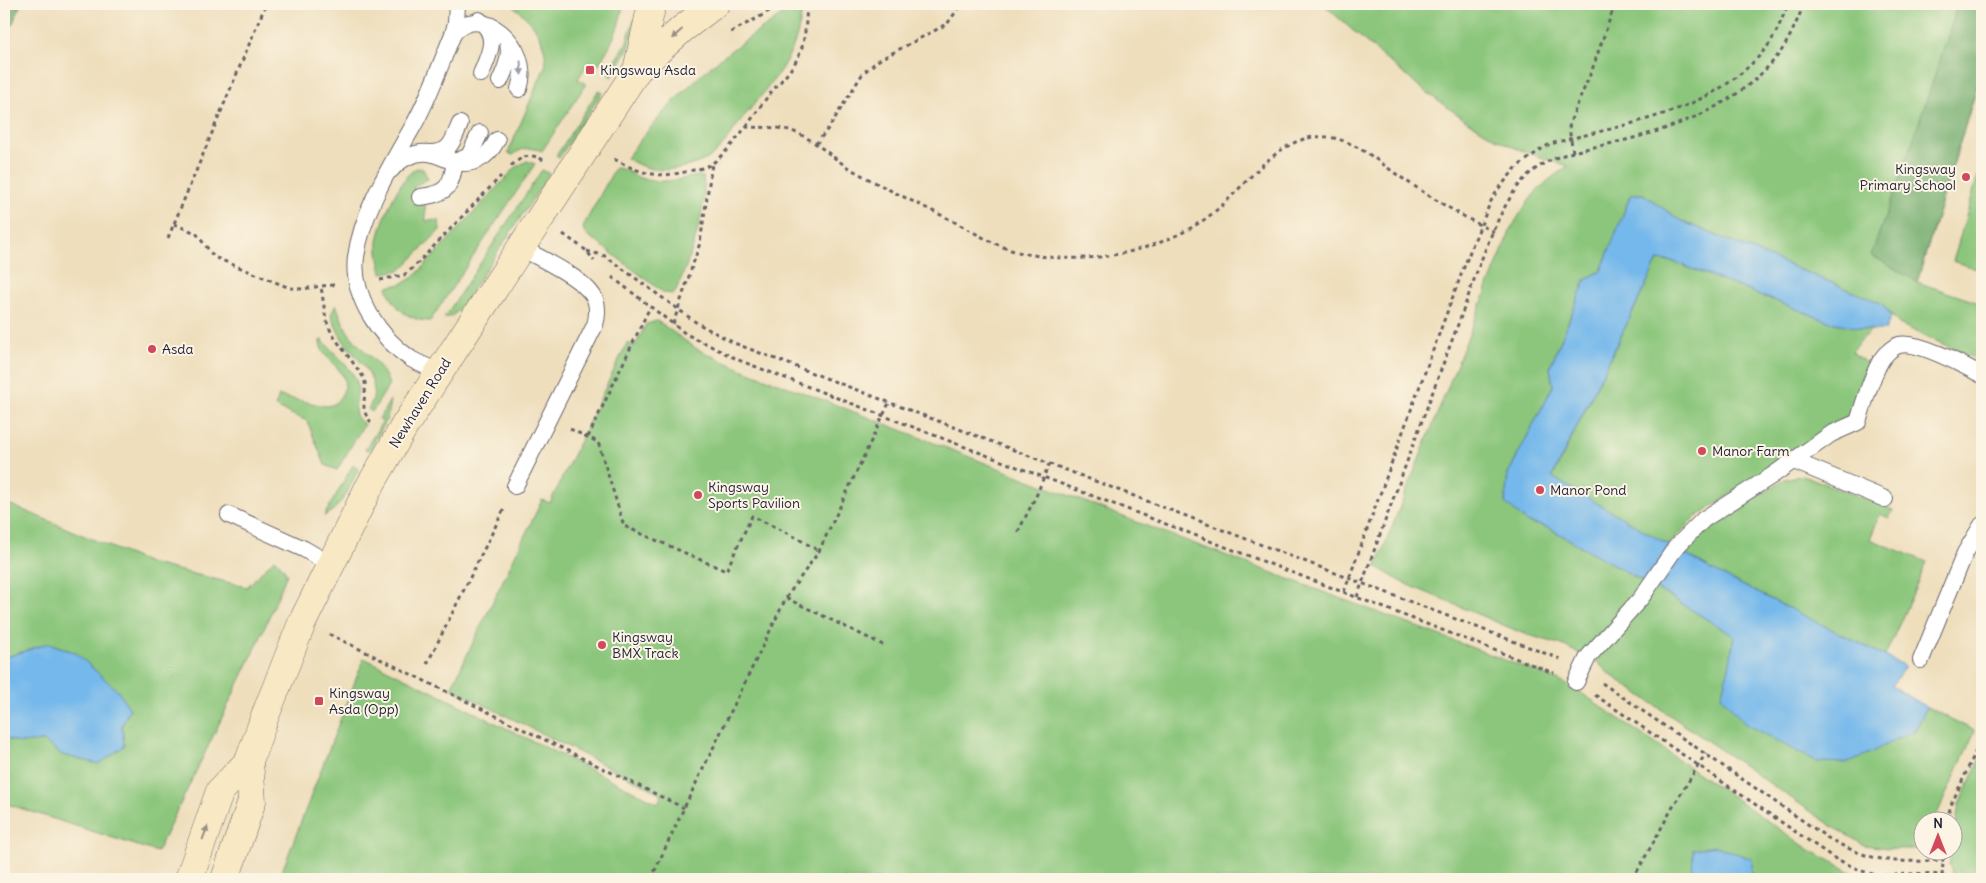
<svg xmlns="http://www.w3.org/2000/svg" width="1986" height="883" viewBox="0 0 1986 883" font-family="Delius,sans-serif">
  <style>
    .green { fill: #8bc67b; stroke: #56745b }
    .forest { fill: #70ab6b; stroke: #496653 }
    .water { fill: #75b8eb; stroke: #4c6d93 }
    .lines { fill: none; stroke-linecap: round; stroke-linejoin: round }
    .lane-casing { stroke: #696468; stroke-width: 18 }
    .secondary-casing { stroke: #696468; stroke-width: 29 }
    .path { stroke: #696468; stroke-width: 3; stroke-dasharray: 4 4; stroke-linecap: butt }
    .lane { stroke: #fff; stroke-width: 16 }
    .secondary { stroke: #f8e8c3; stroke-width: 28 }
    .oneway { fill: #988f86 }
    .oneway2 { fill: #9c9ca7 }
    .poi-dot { fill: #d1495b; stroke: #fcf5e5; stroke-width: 2 }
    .labels { text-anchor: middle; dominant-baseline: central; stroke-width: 4; stroke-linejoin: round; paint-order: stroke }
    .poi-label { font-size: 14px; fill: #22223b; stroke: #fcf5e5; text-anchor: start }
    .street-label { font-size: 14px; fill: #22223b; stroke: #fcf5e5 }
  </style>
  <rect width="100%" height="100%" fill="#fcf5e5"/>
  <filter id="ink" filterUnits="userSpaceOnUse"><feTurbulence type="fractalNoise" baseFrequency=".02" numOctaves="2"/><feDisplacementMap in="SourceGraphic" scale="10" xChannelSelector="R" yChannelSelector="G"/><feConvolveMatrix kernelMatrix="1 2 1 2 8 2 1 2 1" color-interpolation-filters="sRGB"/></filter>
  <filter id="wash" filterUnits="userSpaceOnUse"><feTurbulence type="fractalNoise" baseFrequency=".0096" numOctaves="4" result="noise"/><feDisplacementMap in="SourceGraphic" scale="20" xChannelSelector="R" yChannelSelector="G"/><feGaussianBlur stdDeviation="1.12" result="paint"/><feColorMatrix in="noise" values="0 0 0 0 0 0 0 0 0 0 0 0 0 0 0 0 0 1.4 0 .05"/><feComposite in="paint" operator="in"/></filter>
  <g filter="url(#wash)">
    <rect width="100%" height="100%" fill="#eedebc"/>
    <g class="green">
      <path d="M510,4h113c-3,23 -12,42 -25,61l-8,-5 -12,19 8,5 -44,67c-12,-4 -19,-4 -29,4l-5,-2 38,-89c-1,-28 -14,-44 -36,-60z"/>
      <path d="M796,4h6c-2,48 -26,74 -56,110 -11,13 -19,29 -33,41 -12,10 -43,17 -59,14 -10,-1 -19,-6 -28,-11 31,-40 64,-77 104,-107 22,-16 45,-30 66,-47z"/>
      <path d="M1323,4h659v68l-65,210 65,22v58l-83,-38 -18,-21 -200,-82 -38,-27h-12l-30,77 -15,8 -36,88 3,19 -45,88 -3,28 22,20 22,6 120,68 65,40 -4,27 165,75 20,-8 12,-23 48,24 -37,81 -2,8h-12l-1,29h-28l-31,-4 -29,-17 -227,-155 -11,-11 -35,-17 -40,-12 -118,-50 -28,-16 135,-338c18,-31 26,-42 57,-63 -23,-8 -51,-15 -71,-27 -64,-36 -120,-87 -174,-135z"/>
      <polygon points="634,20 638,21 630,45 612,77 608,74 626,44"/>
      <polygon points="598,91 602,93 559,158 556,156"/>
      <path d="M527,161l8,3 -105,157c-22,0 -37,-14 -43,-34l14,-3 13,-7 102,-110z"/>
      <polygon points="1982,162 1982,271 1953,261"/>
      <path d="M417,168l6,1 5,10 -14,7 1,19 10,-1 1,17 13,-1 1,10 -39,40 -19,3c-2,-10 -5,-20 -4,-31 2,-18 22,-67 39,-74z"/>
      <path d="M615,168c10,0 17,7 25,10 19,7 40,1 58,-2l5,1c6,29 -15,90 -29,117l-10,-1 -79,-60 -2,-5 3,-7z"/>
      <polygon points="542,170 549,173 542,185 459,310 452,316 444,318"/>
      <polygon points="1658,260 1674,262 1830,322 1871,330 1851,351 1872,368 1856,406 1847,417 1696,517 1668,545 1552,478"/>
      <path d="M336,304c4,11 8,23 15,32 13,17 32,27 38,49l-17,27 -4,-3c2,-3 4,-7 5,-11 6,-23 -19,-41 -30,-58 -5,-8 -9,-17 -12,-25z"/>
      <polygon points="657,321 697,349 741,369 839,406 1147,526 1553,678 1574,688 1602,707 1810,850 1857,875 1881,879 1762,879 1752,874 1692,877 1696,879 279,879 364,658 658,803 662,794 451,688 542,500 550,503 627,343 635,346 646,324"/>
      <path d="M322,340c10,11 32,30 35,43 4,16 -11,28 7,41l-27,46 -12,-5 -18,-44 -32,-14 4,-11 46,10c8,0 11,-3 16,-10 16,-25 -22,-35 -21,-55z"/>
      <polygon points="390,400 387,420 369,451 365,449 383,421 379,419"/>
      <path d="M353,465l6,3c-9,18 -16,39 -35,48z"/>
      <polygon points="1803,475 1893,510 1889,518 1880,514 1870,539 1927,562 1885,656 1714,571 1686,555 1708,527 1785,479"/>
      <polygon points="4,502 149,563 247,587 274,559 282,566 287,574 259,641 157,852 4,803 4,738 21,743 44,740 62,755 124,746 122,725 130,709 96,671 76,653 49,643 4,658"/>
      <polygon points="1982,754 1982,879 1955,879 1949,865 1951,851 1954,850 1954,836 1959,804"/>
    </g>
    <g class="forest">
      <polygon points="4,4 21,4 4,45"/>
      <polygon points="1956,4 1982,4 1982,70 1917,282 1871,255 1909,152 1954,18"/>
    </g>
    <g class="water">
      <polygon points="1631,194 1643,194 1681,221 1881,303 1891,316 1885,330 1871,330 1830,322 1674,262 1658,260 1552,477 1714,571 1905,666 1892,686 1927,707 1915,730 1868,754 1846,763 1817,762 1745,724 1721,696 1730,663 1734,636 1669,596 1549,528 1527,522 1505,503 1508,474 1553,386 1550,367 1586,279 1601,271"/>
      <polygon points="49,643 76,653 118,691 130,709 122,725 124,746 99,764 62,755 44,741 21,743 4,738 4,658"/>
      <polygon points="1716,846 1752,859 1752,874 1762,879 1696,879 1692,877 1693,849"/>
    </g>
  </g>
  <g filter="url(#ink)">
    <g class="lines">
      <defs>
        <g id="lane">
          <path d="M479,20c21,16 10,34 2,54"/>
          <path d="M453,34c25,-34 81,12 66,55"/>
          <path d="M500,81c6,-13 13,-29 6,-43"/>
          <path d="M430,153c21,0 22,-11 30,-29"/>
          <path d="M391,170c9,-11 24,-19 38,-17 8,1 16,6 23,8 20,6 36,-3 45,-21"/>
          <path d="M420,197c26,-3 31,-9 35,-35l14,-6 11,-23"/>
          <path d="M439,372c-9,-4 -19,-8 -28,-13 -31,-21 -60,-63 -55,-102 6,-45 34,-90 56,-129 17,-29 28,-63 41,-94l3,-11 1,-19"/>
          <polyline points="1794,461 1885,499"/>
          <path d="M515,486l80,-161c2,-7 3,-15 1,-23 -6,-21 -56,-44 -75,-54"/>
          <polyline points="229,515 304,549 330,564"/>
          <polyline points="1921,660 1965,553 1982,525"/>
          <path d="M1576,682l12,-25 53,-59 35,-51 28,-28 69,-44 58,-41 27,-12c5,-16 17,-58 28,-68 3,-3 9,-8 13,-9 18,-5 66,21 83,30"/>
        </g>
        <g id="secondary">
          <polyline points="637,70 652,4"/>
          <polyline points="189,879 220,791 249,761"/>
          <polyline points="225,879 252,801 249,761 265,716 302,623 367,491 405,425 637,70 681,30 715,4"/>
        </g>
      </defs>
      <use href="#lane" class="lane-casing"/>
      <use href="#secondary" class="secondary-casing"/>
      <g class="path">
        <polyline points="731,32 761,16 780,4"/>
        <path d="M746,127c8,-11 15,-22 23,-32 13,-16 27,-28 33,-48 4,-14 4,-29 5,-43"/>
        <polyline points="816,144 830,126 863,73 879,60 947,24 955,13 960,4"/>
        <polyline points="1573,152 1569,128 1570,122 1592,70 1615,4"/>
        <path d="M614,159c28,15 43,20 75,12 9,-2 18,-3 25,-9 13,-10 22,-23 32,-35 14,1 32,-1 46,4 22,8 38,25 57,37 31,18 65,34 98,50 21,11 42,24 64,32 16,5 34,7 51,8 50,3 111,-13 151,-45 35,-27 68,-86 121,-75 25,6 45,24 65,38 31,21 62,40 95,56"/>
        <path d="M511,166c10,-9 19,-14 32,-6"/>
        <polyline points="174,224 196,233 214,257 290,288 303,289 321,286"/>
        <polyline points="563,234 587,251 594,261"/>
        <polyline points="168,238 266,4"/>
        <polyline points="587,251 605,256 697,323 734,343 1560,659"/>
        <polyline points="612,277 686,334 741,361 1554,673"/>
        <polyline points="380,280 404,275 413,268 501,176"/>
        <path d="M334,285l-13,1 5,34 6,14 32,44c5,17 -7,29 7,44"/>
        <polyline points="673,324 700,243 712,164"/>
        <polyline points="570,429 598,442 624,526 726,571 752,516 795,537 819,551"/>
        <polyline points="588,437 650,307"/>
        <polyline points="1018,532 1037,494 1049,464"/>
        <path d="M1344,592l102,-277 26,-69 19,-45 8,-13 18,-21 23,-17 10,-6c76,-21 163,-30 216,-96 10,-12 16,-30 22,-44"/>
        <path d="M1357,597c34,-92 68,-185 103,-278 15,-40 36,-111 65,-141 24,-24 56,-28 88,-35 62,-14 125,-37 166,-89 11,-15 18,-33 25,-50"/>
        <polyline points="786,598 883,645"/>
        <polyline points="329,634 684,808"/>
        <polyline points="427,664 505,507"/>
        <path d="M1602,683l226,155c45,25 66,25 116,22"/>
        <path d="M1595,695l239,163c14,6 28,15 44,17 19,2 54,-7 69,4"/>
        <polyline points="1947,820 1951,805 1982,738"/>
        <polyline points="1942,876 1944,850"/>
        <polyline points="651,879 684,808 786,598 819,551 889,403"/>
        <polyline points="1633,879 1674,805 1706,753"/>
      </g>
      <use href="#lane" class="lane"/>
      <use href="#secondary" class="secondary"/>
    </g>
    <defs><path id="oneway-solid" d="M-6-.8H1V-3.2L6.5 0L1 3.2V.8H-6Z" transform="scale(1.25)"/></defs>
    <g class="oneway">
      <use href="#oneway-solid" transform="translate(677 34) rotate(138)"/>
      <use href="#oneway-solid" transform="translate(205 833) rotate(-70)"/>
    </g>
    <use class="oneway2" href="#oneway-solid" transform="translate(521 68) rotate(86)"/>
  </g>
  <g class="poi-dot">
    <rect x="585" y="65" width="10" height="10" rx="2.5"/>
    <circle cx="1966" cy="177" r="5"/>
    <circle cx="152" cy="349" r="5"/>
    <circle cx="1702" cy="451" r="5"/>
    <circle cx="1540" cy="490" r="5"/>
    <circle cx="698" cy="495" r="5"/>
    <circle cx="602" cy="645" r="5"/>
    <rect x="314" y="696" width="10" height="10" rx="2.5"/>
  </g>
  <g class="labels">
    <g class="poi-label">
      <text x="600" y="70">Kingsway Asda</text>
      <text x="1956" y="169" text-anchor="end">Kingsway<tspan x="1956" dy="16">Primary School</tspan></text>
      <text x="162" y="349">Asda</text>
      <text x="1712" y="451">Manor Farm</text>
      <text x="708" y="487">Kingsway<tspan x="708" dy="16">Sports Pavilion</tspan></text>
      <text x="1550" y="490">Manor Pond</text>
      <text x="612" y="637">Kingsway<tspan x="612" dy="16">BMX Track</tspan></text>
      <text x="329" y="693">Kingsway<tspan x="329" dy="16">Asda (Opp)</tspan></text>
    </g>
    <g class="street-label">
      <text transform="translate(420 403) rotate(-58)">Newhaven Road</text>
    </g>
  </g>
  <rect width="1986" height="883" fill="none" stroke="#fcf5e5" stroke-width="20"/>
  <g transform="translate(1938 836)"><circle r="24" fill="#fcf5e5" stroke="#a5a1a1"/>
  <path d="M0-4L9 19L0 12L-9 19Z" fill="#d1495b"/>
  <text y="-8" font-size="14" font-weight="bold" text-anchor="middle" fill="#22223b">N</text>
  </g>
</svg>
